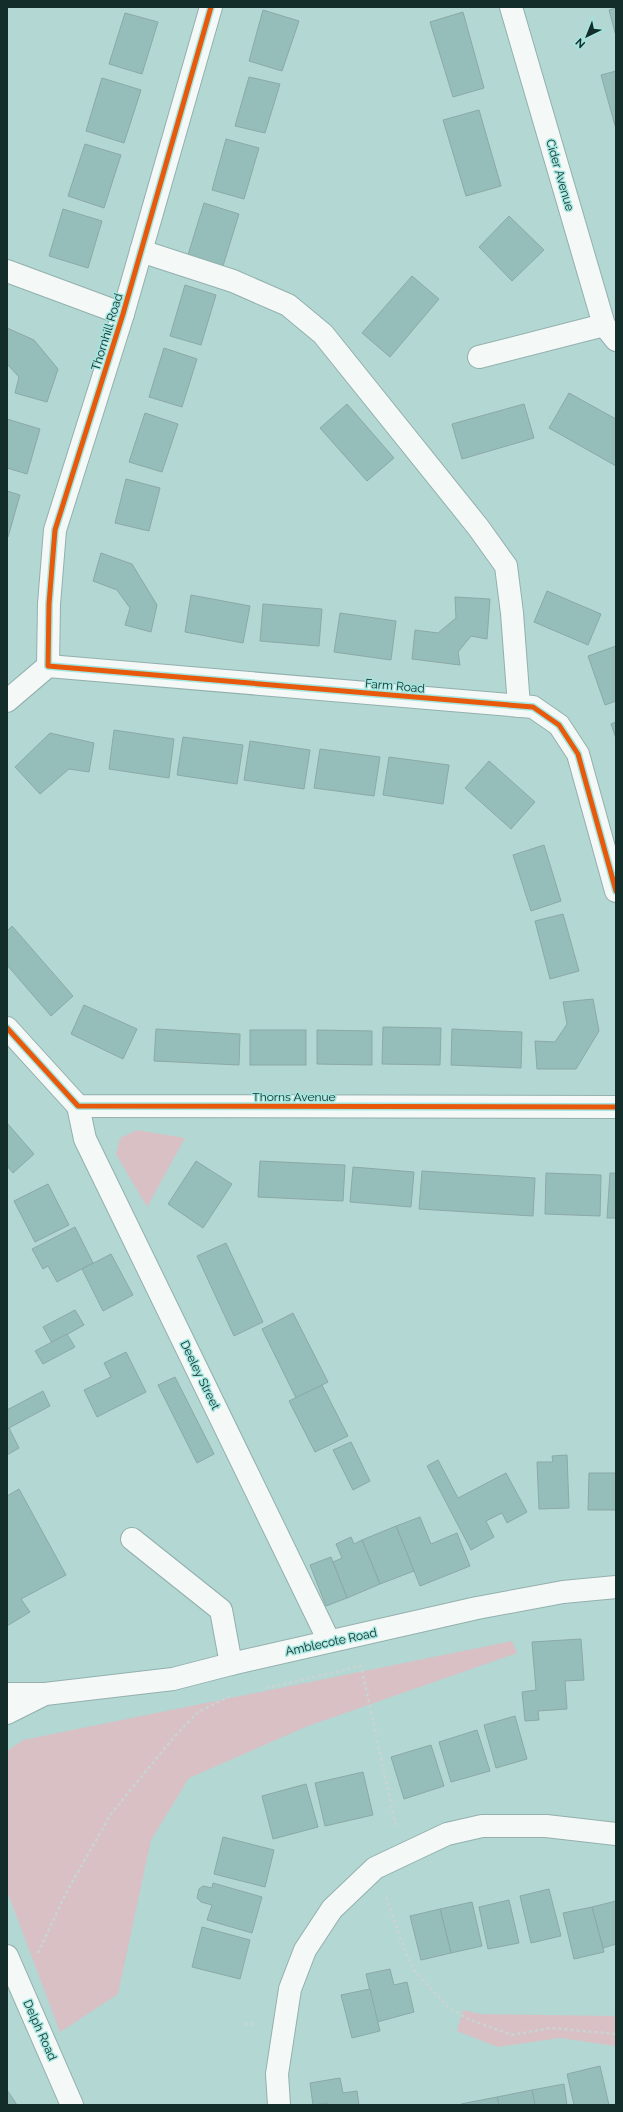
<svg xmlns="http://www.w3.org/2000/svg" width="623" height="2112" viewBox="0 0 623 2112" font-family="Raleway,sans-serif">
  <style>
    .green { fill: #d8c0c5 }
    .building { fill: #95beba; stroke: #8ca9a6 }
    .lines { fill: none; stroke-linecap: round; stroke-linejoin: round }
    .minor-casing { stroke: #93b0ad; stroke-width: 24 }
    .major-casing { stroke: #93b0ad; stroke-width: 24 }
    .path { stroke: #c9d4d3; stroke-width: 2.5; stroke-dasharray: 3 3; stroke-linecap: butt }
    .minor { stroke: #f4f9f8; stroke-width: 22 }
    .major { stroke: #f4f9f8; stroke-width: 22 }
    .cycleway-casing { stroke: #a4e6df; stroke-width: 8 }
    .cycleway { stroke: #e8590c; stroke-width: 5 }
    .labels { text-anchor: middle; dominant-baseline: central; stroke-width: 3; stroke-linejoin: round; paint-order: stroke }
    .street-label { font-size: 12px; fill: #122d2a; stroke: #a4e6df }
  </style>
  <rect width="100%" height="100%" fill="#b3d7d3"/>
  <g class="green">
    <polygon points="137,1130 185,1138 147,1207 116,1154 120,1138"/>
    <polygon points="512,1641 517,1653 308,1726 189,1778 151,1840 118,1994 60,2032 7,1891 7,1751 23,1740"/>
    <polygon points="463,2010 480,2014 616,2016 616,2046 560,2038 498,2047 457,2031"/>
  </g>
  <g class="building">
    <polygon points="616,8 616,36 609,10"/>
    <polygon points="263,10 299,21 282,71 249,61"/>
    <polygon points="463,12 484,88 453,97 430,22"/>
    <polygon points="125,13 158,22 142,74 109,64"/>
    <polygon points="616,71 616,129 601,75"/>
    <polygon points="249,77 280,84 265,133 235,126"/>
    <polygon points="102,78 141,90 124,143 86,131"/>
    <polygon points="479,110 501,186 466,196 443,120"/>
    <polygon points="226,139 259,148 244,199 212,190"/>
    <polygon points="85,144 121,155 104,208 68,196"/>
    <polygon points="204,203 239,214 223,266 188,255"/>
    <polygon points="63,209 102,221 88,268 49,256"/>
    <polygon points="509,216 544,250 512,281 479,247"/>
    <polygon points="412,276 439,299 390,357 362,333"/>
    <polygon points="185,285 216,295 201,345 170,336"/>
    <polygon points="7,328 34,340 58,369 47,402 15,393 19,377 7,364"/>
    <polygon points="164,348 197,359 182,407 149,397"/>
    <polygon points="569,393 616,419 616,466 549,428"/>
    <polygon points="347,404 394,458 367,481 320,428"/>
    <polygon points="524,404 534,438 462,459 452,424"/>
    <polygon points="145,413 178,424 162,472 129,462"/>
    <polygon points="7,419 40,429 27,474 7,468"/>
    <polygon points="126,479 160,488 149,531 115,523"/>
    <polygon points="7,491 20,495 8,537 7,537"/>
    <polygon points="101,553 132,564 157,605 151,632 125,625 130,608 117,590 93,581"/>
    <polygon points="547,591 601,614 588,645 534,622"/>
    <polygon points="191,595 250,606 243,643 185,632"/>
    <polygon points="455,597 490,599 487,639 471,636 458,652 460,665 412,659 415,630 438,633 456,618"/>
    <polygon points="263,604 322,609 319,646 260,641"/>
    <polygon points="340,613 396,621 391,660 334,652"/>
    <polygon points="616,646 616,701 605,705 588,656"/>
    <polygon points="616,722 616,738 611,724"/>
    <polygon points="114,730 174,739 169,778 109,769"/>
    <polygon points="50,733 94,743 89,772 69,769 40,794 15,767"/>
    <polygon points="183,737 243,745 237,784 177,775"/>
    <polygon points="250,741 310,750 304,789 244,780"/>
    <polygon points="320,749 380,757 374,796 314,788"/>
    <polygon points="389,757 449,765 443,804 383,795"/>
    <polygon points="489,761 535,802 511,829 465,788"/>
    <polygon points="544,845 561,901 531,911 513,855"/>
    <polygon points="563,914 579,971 550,979 535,921"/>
    <polygon points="12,926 73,996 51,1016 7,965 7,931"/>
    <polygon points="593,999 599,1031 576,1069 537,1069 535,1041 555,1042 567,1024 563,1002"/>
    <polygon points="84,1005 137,1029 123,1059 71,1034"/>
    <polygon points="383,1027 441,1028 440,1065 382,1064"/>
    <polygon points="156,1029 240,1034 239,1065 154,1061"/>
    <polygon points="452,1029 522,1032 521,1068 451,1065"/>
    <rect x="250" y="1030" width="56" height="35"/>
    <polygon points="317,1030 372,1031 372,1065 317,1064"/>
    <polygon points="7,1123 34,1154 13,1173 7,1166"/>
    <polygon points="196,1161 232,1184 203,1228 168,1204"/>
    <polygon points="260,1161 345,1165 343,1201 258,1197"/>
    <polygon points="353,1167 414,1172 411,1207 350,1202"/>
    <polygon points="422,1171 535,1178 533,1216 419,1209"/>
    <polygon points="546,1173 601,1175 600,1216 545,1214"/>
    <polygon points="610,1173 616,1173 616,1218 607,1218"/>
    <polygon points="48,1184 69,1225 35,1242 14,1201"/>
    <polygon points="75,1227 93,1263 57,1282 48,1266 43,1269 32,1249"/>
    <polygon points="226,1243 263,1322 234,1336 197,1256"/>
    <polygon points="111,1254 133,1295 103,1311 82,1269"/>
    <polygon points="75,1310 84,1325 52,1343 43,1327"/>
    <polygon points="293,1313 328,1382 296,1398 262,1329"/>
    <polygon points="67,1334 75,1347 43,1364 35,1351"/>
    <polygon points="126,1352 146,1392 97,1417 84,1390 111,1377 104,1363"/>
    <polygon points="175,1377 214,1454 197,1463 158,1385"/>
    <polygon points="322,1385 348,1436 315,1452 289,1401"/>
    <polygon points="43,1391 50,1406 7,1429 7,1410"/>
    <polygon points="9,1428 19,1448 7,1455 7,1429"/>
    <polygon points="351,1442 370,1481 353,1490 333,1450"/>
    <polygon points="567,1455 569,1508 539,1509 537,1462 553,1462 552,1456"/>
    <polygon points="438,1460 458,1498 506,1473 527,1512 507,1523 502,1513 486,1521 494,1537 471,1550 427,1466"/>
    <polygon points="589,1473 616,1473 616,1510 588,1510"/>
    <polygon points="19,1489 66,1575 21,1599 30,1612 7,1626 7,1496"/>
    <polygon points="420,1517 431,1544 457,1533 470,1566 420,1586 396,1526"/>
    <polygon points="396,1526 414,1571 380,1584 362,1540"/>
    <polygon points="351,1537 354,1544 362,1540 380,1584 347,1598 333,1562 342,1558 336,1544"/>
    <polygon points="331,1557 347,1598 326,1606 310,1565"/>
    <polygon points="581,1639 584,1680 565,1681 567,1709 538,1711 539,1720 525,1721 522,1692 536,1690 532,1642"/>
    <polygon points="515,1716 527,1759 496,1768 484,1725"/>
    <polygon points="477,1730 490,1771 451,1782 439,1742"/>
    <polygon points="431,1745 444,1786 404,1799 391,1757"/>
    <polygon points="363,1772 373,1815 325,1826 315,1783"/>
    <polygon points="306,1784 318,1827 273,1839 262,1796"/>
    <polygon points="223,1837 274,1850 265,1887 214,1874"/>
    <polygon points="213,1883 262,1897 252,1933 207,1920 212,1905 201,1902 197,1898 199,1889 203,1886 212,1888"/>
    <polygon points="549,1889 561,1936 531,1943 520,1896"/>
    <polygon points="509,1900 519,1943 488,1949 479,1907"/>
    <polygon points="616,1901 616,1944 603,1948 592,1907"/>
    <polygon points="472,1902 482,1946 451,1953 440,1909"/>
    <polygon points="592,1907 604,1952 574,1959 563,1913"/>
    <polygon points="440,1909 451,1953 421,1960 410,1916"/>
    <polygon points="202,1927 250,1940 240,1979 192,1967"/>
    <polygon points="390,1969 394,1985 407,1982 414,2012 377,2022 366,1974"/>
    <polygon points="370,1989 380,2031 352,2038 341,1995"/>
    <polygon points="600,2066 609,2105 574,2105 567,2074"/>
    <polygon points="340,2078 343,2093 357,2091 359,2105 328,2105 328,2103 313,2105 310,2083"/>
    <polygon points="564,2084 567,2105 535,2105 532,2090"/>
    <polygon points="7,2090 17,2105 7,2105"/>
    <polygon points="532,2090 535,2105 499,2105 497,2097"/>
    <polygon points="497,2097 499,2105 461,2105 461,2104"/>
  </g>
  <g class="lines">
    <defs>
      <g id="minor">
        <polyline points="511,7 604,325 616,340"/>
        <polyline points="141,251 233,281 288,305 323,334 478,527 506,566 512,613 519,706"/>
        <polyline points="7,271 123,314"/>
        <polyline points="479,357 604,325"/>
        <polyline points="48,666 533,707 559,725 578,754 616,891"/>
        <polyline points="48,666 49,604 55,530 123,314 211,7"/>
        <polyline points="7,701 48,666"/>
        <polyline points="7,1028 78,1106 616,1107"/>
        <polyline points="78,1106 85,1139 329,1641"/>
        <polyline points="132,1539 221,1610 231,1664"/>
        <polyline points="7,1694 45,1694 173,1679 231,1664 477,1608 563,1592 616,1587"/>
        <polyline points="7,1713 41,1696"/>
        <polyline points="279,2105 277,2074 290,1989 305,1950 332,1909 375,1868 447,1834 482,1826 546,1826 616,1834"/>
      </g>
      <polyline id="major" points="7,1956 72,2105"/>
    </defs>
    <use href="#minor" class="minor-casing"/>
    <use href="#major" class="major-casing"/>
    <g class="path">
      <polyline points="289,1683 361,1666 396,1827"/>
      <polyline points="266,1688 289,1683"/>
      <polyline points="386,1897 406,1954 416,1973 448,2007 468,2019 512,2035 550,2028 616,2034"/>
      <polyline points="38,1953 66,1893 111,1814 174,1737 198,1712 232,1695"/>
      <polyline points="245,2024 256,2024"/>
    </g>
    <use href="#minor" class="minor"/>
    <use href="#major" class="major"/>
    <defs>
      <g id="cycleway">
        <polyline points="211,7 123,314 55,530 49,604 48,666 533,707 559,725 578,754 616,891"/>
        <polyline points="7,1028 78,1106 616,1107"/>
      </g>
    </defs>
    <use href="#cycleway" class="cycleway-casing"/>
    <use href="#cycleway" class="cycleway"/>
  </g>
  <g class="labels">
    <g class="street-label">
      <text transform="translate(560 175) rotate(74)">Cider Avenue</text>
      <text transform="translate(107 332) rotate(-73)">Thornhill Road</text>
      <text transform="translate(395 686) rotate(5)">Farm Road</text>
      <text x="294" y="1097">Thorns Avenue</text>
      <text transform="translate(200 1375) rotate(64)">Deeley Street</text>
      <text transform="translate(331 1642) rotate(-12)">Amblecote Road</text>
      <text transform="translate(40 2030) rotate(66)">Delph Road</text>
    </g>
  </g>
  <rect width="623" height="2112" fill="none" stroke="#122d2a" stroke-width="16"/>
  <g transform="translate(587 36) rotate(223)" stroke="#a4e6df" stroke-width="3" paint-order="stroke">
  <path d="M0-3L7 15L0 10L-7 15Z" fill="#122d2a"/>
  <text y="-6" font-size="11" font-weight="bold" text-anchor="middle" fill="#122d2a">N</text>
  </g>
</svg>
